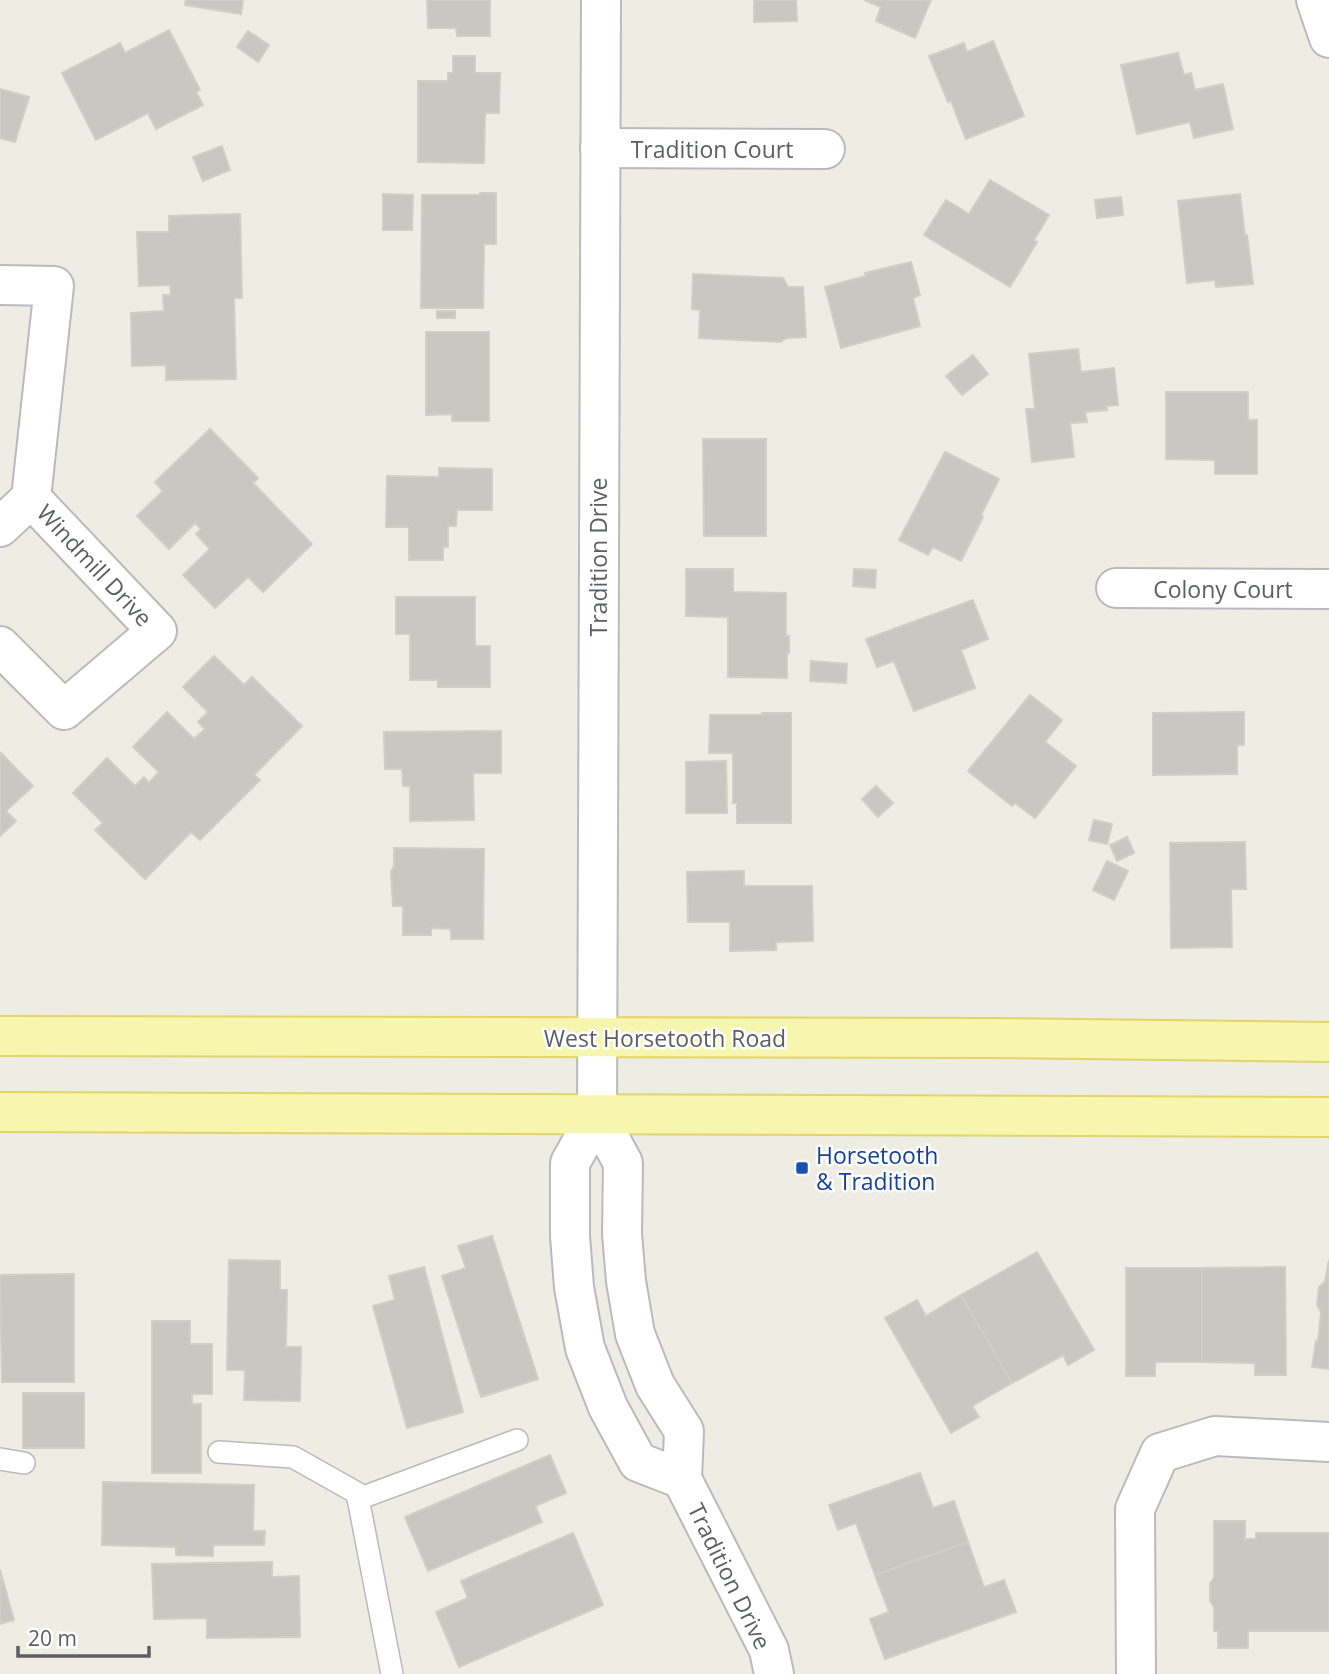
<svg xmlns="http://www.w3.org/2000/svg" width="1329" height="1674" viewBox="0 0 1329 1674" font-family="'Open Sans',sans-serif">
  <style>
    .building { fill: #c9c7c1; stroke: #d1cfc3; stroke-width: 2 }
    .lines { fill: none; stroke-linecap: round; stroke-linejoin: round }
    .lane-casing { stroke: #b9babf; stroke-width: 24 }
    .street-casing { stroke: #b9babf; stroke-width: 42 }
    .primary-casing { stroke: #e4d367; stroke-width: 42 }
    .lane { stroke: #fff; stroke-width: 21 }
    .street { stroke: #fff; stroke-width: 38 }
    .primary { stroke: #f7f6af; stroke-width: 38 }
    .transit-dot { fill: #1a4fb4; stroke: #fff; stroke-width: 2.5 }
    .labels { text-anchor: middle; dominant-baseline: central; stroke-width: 5; stroke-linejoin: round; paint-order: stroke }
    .street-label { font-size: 23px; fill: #5c5e63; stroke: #fff }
    .transit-label { font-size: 23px; fill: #164399; stroke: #fff; text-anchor: start }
  </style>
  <rect width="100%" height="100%" fill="#edede4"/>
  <g class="building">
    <polygon points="186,0 243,0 241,14 185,5"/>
    <polygon points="427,0 490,0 490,36 457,36 456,28 428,28"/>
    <polygon points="754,0 796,0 797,21 754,22"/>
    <polygon points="864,0 931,0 915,38 876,21 881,7"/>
    <polygon points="169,30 200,90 196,92 203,105 156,129 148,113 96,140 62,73 120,43 125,53"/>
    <polygon points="248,31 269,45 258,62 237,47"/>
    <polygon points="993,41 1024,116 966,139 951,101 948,102 929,56 964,43 967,52"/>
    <polygon points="1178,53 1184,75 1191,73 1195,90 1223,84 1233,129 1194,138 1190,122 1137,134 1121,65"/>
    <polygon points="453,56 475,56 475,73 500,73 499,113 485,113 484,163 418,162 418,81 448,81 448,73 453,73"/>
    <polygon points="0,89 29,97 15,142 0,138"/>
    <polygon points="222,146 230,170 203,181 193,157"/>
    <polygon points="990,180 1049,215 1034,240 1037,242 1010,287 924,235 946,200 969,214"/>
    <polygon points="480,193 496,193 496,244 484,244 483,308 421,308 422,195 480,195"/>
    <polygon points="383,194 413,195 412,230 383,230"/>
    <polygon points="1240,194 1245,236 1247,235 1253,284 1216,287 1215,280 1187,283 1178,201"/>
    <polygon points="1121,197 1123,215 1097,218 1095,200"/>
    <polygon points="240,214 242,298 234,298 236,379 166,380 166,365 132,366 131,313 164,311 163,295 171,295 170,285 139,286 137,232 169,232 169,216"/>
    <polygon points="911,262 920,295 913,298 920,326 841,348 825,287 866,276 865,273"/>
    <polygon points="693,274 783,278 788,287 803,287 806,337 787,338 780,342 699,338 700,310 692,309"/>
    <rect x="437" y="311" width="18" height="7"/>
    <polygon points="426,332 489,332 489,421 452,421 452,414 426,415"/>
    <polygon points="1078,349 1081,372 1114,368 1118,405 1106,406 1107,410 1085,412 1087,422 1070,423 1074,457 1032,462 1026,409 1035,409 1029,354"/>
    <polygon points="973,355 988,374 962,395 946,376"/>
    <polygon points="1166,392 1248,392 1248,420 1257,420 1257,474 1215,474 1215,460 1166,459"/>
    <polygon points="210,429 258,478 253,483 312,544 263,592 248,577 215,608 183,575 210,549 196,534 201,529 195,523 169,549 137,516 163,491 155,482"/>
    <polygon points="703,439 766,439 766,536 704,536"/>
    <polygon points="945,452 999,479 981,515 983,517 961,561 933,547 928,555 899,540"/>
    <polygon points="439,468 492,469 492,510 457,510 456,526 448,526 448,547 443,547 443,560 409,560 409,527 386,527 387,476 439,477"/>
    <polygon points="686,569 733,569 733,592 786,593 786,636 789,636 789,653 787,653 787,678 728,677 728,617 686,616"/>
    <polygon points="854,569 876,570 875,588 853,586"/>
    <polygon points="396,597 475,597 475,646 490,646 490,687 438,687 438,680 410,680 410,634 396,634"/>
    <polygon points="973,600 988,639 961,650 975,688 914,711 894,661 877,667 866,639"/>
    <polygon points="214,656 244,685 252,677 302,726 254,775 260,780 200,840 191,832 145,879 95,830 103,823 73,793 107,758 135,786 144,777 149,783 159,772 133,747 167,712 194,739 205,729 198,722 208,712 183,687"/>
    <polygon points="811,661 847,664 846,683 810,681"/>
    <polygon points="1030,695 1062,720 1045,742 1076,766 1035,818 1015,803 1012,806 968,771"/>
    <polygon points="1244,712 1244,745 1237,745 1237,774 1153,775 1153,713"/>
    <polygon points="762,713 791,713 791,823 737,823 737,803 733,803 733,753 709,753 710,715 762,715"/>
    <polygon points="501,731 501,773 473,773 474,820 410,821 410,786 403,786 402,769 385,769 384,732"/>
    <polygon points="1,753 33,786 6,811 16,821 0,836 0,755"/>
    <polygon points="726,761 727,813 686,813 686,762"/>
    <polygon points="876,786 893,803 878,817 862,799"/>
    <polygon points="1094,820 1112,824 1107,844 1089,840"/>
    <polygon points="1127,837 1134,853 1117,861 1110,845"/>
    <polygon points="1245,842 1246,889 1231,889 1232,947 1171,948 1170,843"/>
    <polygon points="394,848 484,849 483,939 451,939 451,929 431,928 431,935 403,935 403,906 393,906 391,872 394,866"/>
    <polygon points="1107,861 1128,871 1114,900 1093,890"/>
    <polygon points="744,871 744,886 812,886 813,941 776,942 776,950 730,951 730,922 688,922 687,872"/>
    <polygon points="492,1236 538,1379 481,1397 442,1276 466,1268 458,1246"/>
    <polygon points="1037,1252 1094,1350 1068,1365 1063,1355 1012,1383 961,1295"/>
    <polygon points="229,1260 280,1261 280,1290 287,1290 286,1347 301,1347 300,1401 244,1400 245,1370 227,1370"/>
    <polygon points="1329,1260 1329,1369 1312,1367 1316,1341 1318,1342 1321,1312 1317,1305 1319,1287 1325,1282"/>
    <polygon points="424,1267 463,1412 407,1428 373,1306 395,1300 389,1276"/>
    <polygon points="1285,1267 1286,1375 1255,1375 1255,1363 1202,1362 1202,1268"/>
    <polygon points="1126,1268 1202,1268 1202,1362 1155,1362 1155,1376 1126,1376"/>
    <polygon points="74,1274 74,1382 2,1382 0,1275"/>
    <polygon points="961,1295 1012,1383 972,1406 979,1417 951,1433 885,1318 917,1300 926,1316"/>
    <polygon points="152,1321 190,1321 190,1344 212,1344 212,1394 192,1394 192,1404 201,1404 201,1473 152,1473"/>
    <rect x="23" y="1393" width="61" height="55"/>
    <polygon points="550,1455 566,1493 535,1506 542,1522 428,1571 405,1517"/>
    <polygon points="920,1473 933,1508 954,1501 968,1542 875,1575 856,1523 838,1530 829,1505"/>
    <polygon points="103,1482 254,1485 253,1531 265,1531 264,1545 213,1545 213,1556 176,1555 176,1547 102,1545"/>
    <polygon points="1214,1521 1245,1521 1245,1539 1256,1539 1256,1533 1329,1533 1329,1631 1248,1631 1248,1648 1218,1648 1218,1631 1214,1631 1214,1607 1210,1601 1210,1583 1214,1578"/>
    <polygon points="573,1533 603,1605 459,1667 436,1612 468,1598 461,1581"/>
    <polygon points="968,1542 984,1587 1004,1580 1016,1612 885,1659 870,1619 889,1612 875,1575"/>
    <polygon points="272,1562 272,1577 299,1576 300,1637 207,1638 207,1618 154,1619 152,1564"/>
    <polygon points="0,1570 14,1620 0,1624"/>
  </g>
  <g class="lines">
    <defs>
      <g id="lane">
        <polyline points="219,1452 293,1457 357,1493 392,1674"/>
        <polyline points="0,1459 24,1463"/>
        <polyline points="358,1499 517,1440"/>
      </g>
      <g id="street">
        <polyline points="601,0 597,1115 570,1163 570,1236 574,1287 585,1348 608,1407 638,1462 682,1479"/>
        <polyline points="1316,0 1329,38"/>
        <polyline points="600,148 825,149"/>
        <polyline points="0,285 54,286 31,498 0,527"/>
        <polyline points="1116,588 1329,589"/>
        <polyline points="0,646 64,710 157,631 31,498"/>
        <polyline points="597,1115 623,1163 622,1234 626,1281 635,1334 655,1385 684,1431 682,1479 769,1650 774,1674"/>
        <polyline points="1136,1674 1135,1509 1160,1453 1215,1436 1329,1442"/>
      </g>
      <g id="primary">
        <polyline points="0,1036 990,1038 1329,1042"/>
        <polyline points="0,1112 1329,1117"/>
      </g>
    </defs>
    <use href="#lane" class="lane-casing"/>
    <use href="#street" class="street-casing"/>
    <use href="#primary" class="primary-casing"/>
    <use href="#lane" class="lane"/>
    <use href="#street" class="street"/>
    <use href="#primary" class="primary"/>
  </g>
  <rect class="transit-dot" x="795" y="1161" width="14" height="14" rx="3.5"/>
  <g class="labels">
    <g class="street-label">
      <text x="712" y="149">Tradition Court</text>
      <text transform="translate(598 557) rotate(-90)">Tradition Drive</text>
      <text transform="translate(95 565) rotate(47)">Windmill Drive</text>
      <text x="1223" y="589">Colony Court</text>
      <text x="665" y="1038">West Horsetooth Road</text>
      <text transform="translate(730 1576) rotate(64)">Tradition Drive</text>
    </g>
    <g class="transit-label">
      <text x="816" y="1155">Horsetooth<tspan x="816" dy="26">&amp; Tradition</tspan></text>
    </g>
  </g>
  <path d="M18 1646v10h131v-10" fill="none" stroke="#5c5e63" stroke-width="3.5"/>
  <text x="28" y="1646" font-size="21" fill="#5c5e63" stroke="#ffffff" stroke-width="5" paint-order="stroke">20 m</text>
</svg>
